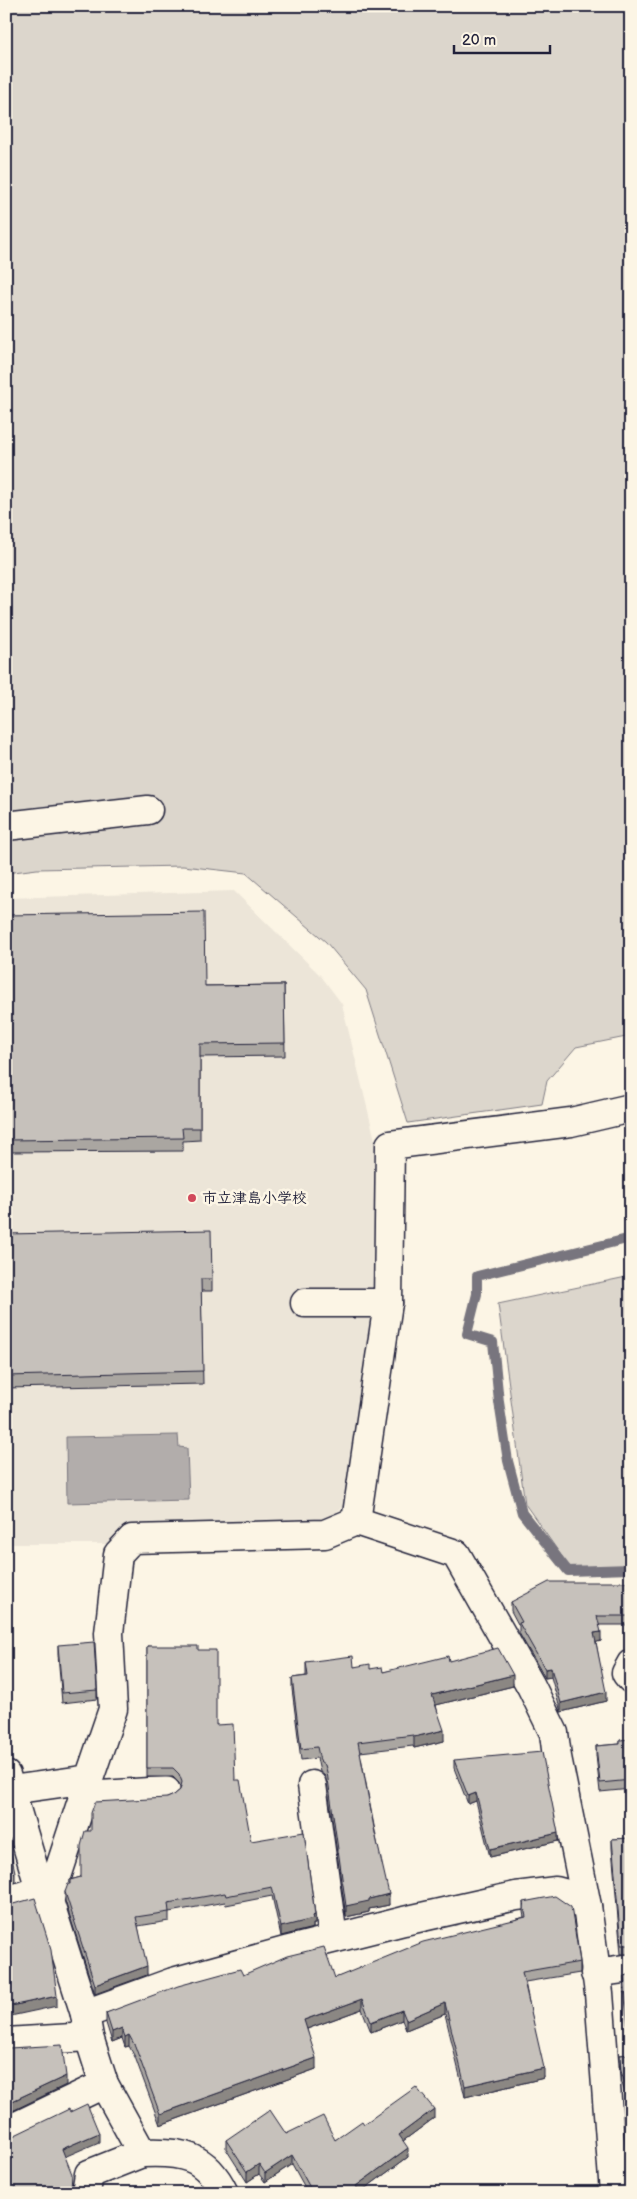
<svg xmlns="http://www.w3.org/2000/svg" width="637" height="2199" viewBox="0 0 637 2199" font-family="'Balsamiq Sans','Klee One',sans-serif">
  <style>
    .built { fill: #ece5d8 }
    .green { fill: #dcd6cc; stroke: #7f7c84 }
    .water { fill: #b2adab; stroke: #78757e }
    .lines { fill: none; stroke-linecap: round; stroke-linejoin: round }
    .stream { stroke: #78757e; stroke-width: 10 }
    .minor-casing { stroke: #22223b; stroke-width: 31 }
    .minor { stroke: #fcf5e5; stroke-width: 28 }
    .wall { fill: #aaa6a1; stroke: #22223b }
    .shaded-wall { fill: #8b8783; stroke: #22223b }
    .building { fill: #c6c1bb; stroke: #22223b }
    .poi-dot { fill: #d1495b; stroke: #fcf5e5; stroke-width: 2 }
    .labels { text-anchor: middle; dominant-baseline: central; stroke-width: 5; stroke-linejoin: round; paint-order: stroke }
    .poi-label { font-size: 15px; font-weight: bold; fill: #22223b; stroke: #fcf5e5; text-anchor: start }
  </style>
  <rect width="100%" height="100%" fill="#fcf5e5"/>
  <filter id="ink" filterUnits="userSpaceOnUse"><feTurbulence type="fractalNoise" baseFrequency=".02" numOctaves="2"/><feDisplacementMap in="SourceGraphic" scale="10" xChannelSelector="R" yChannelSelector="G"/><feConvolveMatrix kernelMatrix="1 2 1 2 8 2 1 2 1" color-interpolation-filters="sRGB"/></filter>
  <g filter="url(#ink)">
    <polygon class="built" points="234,891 321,976 342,1004 376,1144 381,1253 350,1502 321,1522 114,1544 6,1544 6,898"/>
    <g class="green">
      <polygon points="6,6 631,6 631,1036 576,1047 547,1081 542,1104 408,1123 366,990 326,942 246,873 183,866 37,869 6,873"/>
      <polygon points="631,1276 631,1566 570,1568 525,1504 498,1304"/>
    </g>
    <polygon class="water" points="178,1435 179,1447 187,1448 189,1500 67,1503 66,1437"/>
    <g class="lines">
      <polyline class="stream" points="631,1238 477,1276 477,1294 467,1334 493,1342 499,1402 508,1461 522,1513 568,1571 631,1569"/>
      <defs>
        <g id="minor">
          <polyline points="6,826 148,810"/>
          <polyline points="305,1303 388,1303"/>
          <polyline points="356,1521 456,1554 531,1686 554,1733 557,1757 587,1906"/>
          <polyline points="631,1664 626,1673 631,1679"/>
          <path d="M6,1775l31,104 12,22 36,113 4,23 15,47 38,69c39,-2 64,2 82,40"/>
          <polyline points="312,1785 333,1938"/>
          <polyline points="11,1790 89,1779 113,1709 109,1633 118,1554 132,1539 325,1534 356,1521 388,1303 390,1145 571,1122 631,1108"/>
          <polyline points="84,1796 166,1791"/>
          <polyline points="6,1901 43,1889"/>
          <polyline points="49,1901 89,1779"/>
          <polyline points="595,1973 631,1968"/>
          <polyline points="85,2014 173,1982 289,1950 404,1921 516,1896 556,1891 567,1894 578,1903 587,1906 599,1993 614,2193"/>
          <polyline points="6,2042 89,2037"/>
          <polyline points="6,2131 104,2084"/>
          <polyline points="86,2193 89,2174 142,2153"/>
        </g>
      </defs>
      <use href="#minor" class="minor-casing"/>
      <use href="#minor" class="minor"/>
    </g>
    <g class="wall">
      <polygon points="6,915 205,986 284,985 285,1056 200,1057 200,1140 183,1141 183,1151 6,1152"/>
      <polygon points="6,1234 212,1279 212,1291 201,1291 203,1384 6,1388"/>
      <polygon points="631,1582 631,1625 599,1625 601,1641 596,1642 606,1701 561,1712 551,1677 545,1678 519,1633 519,1626 511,1611 511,1602"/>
      <polygon points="58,1645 97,1690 97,1699 62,1703 58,1654"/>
      <polygon points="147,1646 198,1650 216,1725 235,1780 251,1841 315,1924 313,1924 313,1928 281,1936 272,1896 226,1905 225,1902 169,1912 169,1921 138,1926 147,1975 95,1994 65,1901 65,1892 70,1884 70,1880 81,1877 91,1831 174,1795 180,1790 180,1787 179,1783 173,1777 147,1777"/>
      <polygon points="449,1661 513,1686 436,1705 444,1741 414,1748 413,1746 360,1752 389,1905 369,1909 369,1912 346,1917 327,1783 325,1776 320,1772 317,1758 301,1760 292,1689 292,1678 306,1676 306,1662 354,1667 370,1669 383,1672"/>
      <polygon points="631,1739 631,1789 600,1792 596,1755 596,1746 620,1744 620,1740"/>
      <polygon points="454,1760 558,1841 490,1857 476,1801 468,1804 454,1768"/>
      <polygon points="631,1838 631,1954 621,1954 612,1848 612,1839"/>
      <polygon points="523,1902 580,1962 580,1973 525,1982 544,2078 465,2097 445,2014 406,2030 402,2020 371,2032 362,2009 307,2029 316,2069 160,2125 135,2057 129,2046 125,2047 122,2038 112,2042 106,2023 106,2013 243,1975 335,1978 524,1917 523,1912"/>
      <polygon points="631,1974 631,2107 630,2108 621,2080 620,2055 630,2054 624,1985 624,1976"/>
      <polygon points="434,2118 403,2141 408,2157 360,2192 360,2193 308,2193 292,2164 265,2182 259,2174 247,2182 226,2149 226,2140 286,2134 335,2140 364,2124"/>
    </g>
    <g class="shaded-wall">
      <polygon points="601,1632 601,1641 594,1643 594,1633"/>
      <polygon points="551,1668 551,1677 545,1678 545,1669"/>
      <polygon points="513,1675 513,1686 432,1706 432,1695"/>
      <polygon points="606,1692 606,1701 561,1712 561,1703"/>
      <polygon points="444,1730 444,1741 414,1748 414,1737"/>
      <polygon points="476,1793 476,1801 468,1804 468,1796"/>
      <polygon points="558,1833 558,1841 490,1857 490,1849"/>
      <polygon points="15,1872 15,1882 6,1885 6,1876"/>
      <polygon points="389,1894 389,1905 369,1909 369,1912 346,1917 346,1906 369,1899"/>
      <polygon points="315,1915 315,1924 313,1924 313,1928 281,1936 281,1927"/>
      <polygon points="147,1966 147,1975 95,1994 95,1985"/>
      <polygon points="57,1996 57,2006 6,2017 6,2007"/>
      <polygon points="362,1999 362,2009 304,2030 304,2020"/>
      <polygon points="445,2003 445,2014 406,2030 406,2020"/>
      <polygon points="402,2010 402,2020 371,2032 371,2022"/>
      <polygon points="122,2028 122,2038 112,2042 112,2032"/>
      <polygon points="129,2035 129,2046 125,2047 125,2037"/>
      <polygon points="316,2058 316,2069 160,2125 160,2114"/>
      <polygon points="544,2068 544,2078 465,2097 465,2086"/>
      <polygon points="66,2076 66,2085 6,2114 6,2104"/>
      <polygon points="630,2098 631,2098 631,2107 630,2108"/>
      <polygon points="434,2109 434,2118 399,2144 399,2135"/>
      <polygon points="99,2133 99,2142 62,2158 62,2149"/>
      <polygon points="408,2148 408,2157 359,2193 356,2186"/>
      <polygon points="292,2155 292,2164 265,2182 265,2173"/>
      <polygon points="259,2164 259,2174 247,2182 247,2172"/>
    </g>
    <g class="building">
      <polygon points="204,912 205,986 284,985 285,1043 200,1044 200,1128 182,1128 183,1138 6,1140 6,915"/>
      <polygon points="211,1230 212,1279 201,1279 203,1371 6,1376 6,1234"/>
      <polygon points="549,1582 631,1582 631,1616 597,1616 601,1632 594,1633 606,1692 561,1703 551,1668 545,1669 519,1623 522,1622 511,1602"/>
      <polygon points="94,1642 97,1690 62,1693 58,1645"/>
      <polygon points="147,1646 198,1646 198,1650 216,1650 216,1725 233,1724 235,1780 240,1780 251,1841 304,1832 315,1915 312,1916 313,1919 281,1927 272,1887 226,1896 225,1893 168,1903 169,1912 136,1917 147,1966 95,1985 65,1892 68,1884 70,1884 70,1880 81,1877 81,1846 85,1831 91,1831 91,1813 95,1802 167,1798 174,1795 180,1790 182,1782 179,1774 173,1768 147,1768"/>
      <polygon points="498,1648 513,1675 432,1695 444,1730 414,1737 413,1735 358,1742 375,1833 389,1894 369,1899 369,1901 346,1906 327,1772 325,1765 320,1761 317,1747 301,1749 292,1678 308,1676 306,1662 353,1656 354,1667 370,1664 370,1669 382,1667 383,1672 448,1656 449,1661"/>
      <polygon points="631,1739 631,1780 600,1783 596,1746 620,1744 620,1740"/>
      <polygon points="542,1752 558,1833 490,1849 476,1793 468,1796 454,1760"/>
      <polygon points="6,1835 7,1835 15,1872 6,1876"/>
      <polygon points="631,1838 631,1945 621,1945 612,1839"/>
      <polygon points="555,1896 571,1907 580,1962 522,1972 544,2068 465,2086 445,2003 406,2020 402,2010 371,2022 362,1999 304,2020 316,2058 160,2114 135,2046 129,2035 125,2037 122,2028 112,2032 106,2013 178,1986 240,1969 243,1975 287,1956 324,1947 335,1978 423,1942 526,1917 523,1902"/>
      <polygon points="35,1898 51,1950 57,1996 6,2007 6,1906"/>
      <polygon points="631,1974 631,2098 630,2098 621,2071 620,2055 631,2054 624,1976"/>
      <polygon points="62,2045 66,2076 6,2104 6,2049 9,2048"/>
      <polygon points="416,2087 434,2109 399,2135 408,2148 356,2186 360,2193 313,2193 292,2155 265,2173 259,2164 247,2172 226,2140 270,2110 286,2134 323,2116 335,2140 362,2121 364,2124"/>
      <polygon points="87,2104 99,2133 62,2149 72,2174 71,2189 74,2193 6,2193 6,2137 13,2136 69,2109 70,2112"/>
      <polygon points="629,2184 631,2184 631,2193 625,2193"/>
    </g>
  </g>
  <circle class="poi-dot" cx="192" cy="1198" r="5"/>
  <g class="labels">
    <g class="poi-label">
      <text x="202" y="1198">市立津島小学校</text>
    </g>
  </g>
  <rect width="637" height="2199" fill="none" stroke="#fcf5e5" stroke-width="25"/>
  <rect x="12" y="12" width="612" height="2174" fill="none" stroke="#22223b" stroke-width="2" filter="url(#ink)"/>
  <path d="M454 45v8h96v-8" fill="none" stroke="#22223b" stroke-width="2.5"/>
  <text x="462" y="45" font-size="15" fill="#22223b" stroke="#fcf5e5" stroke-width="4" paint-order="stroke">20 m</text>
</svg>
